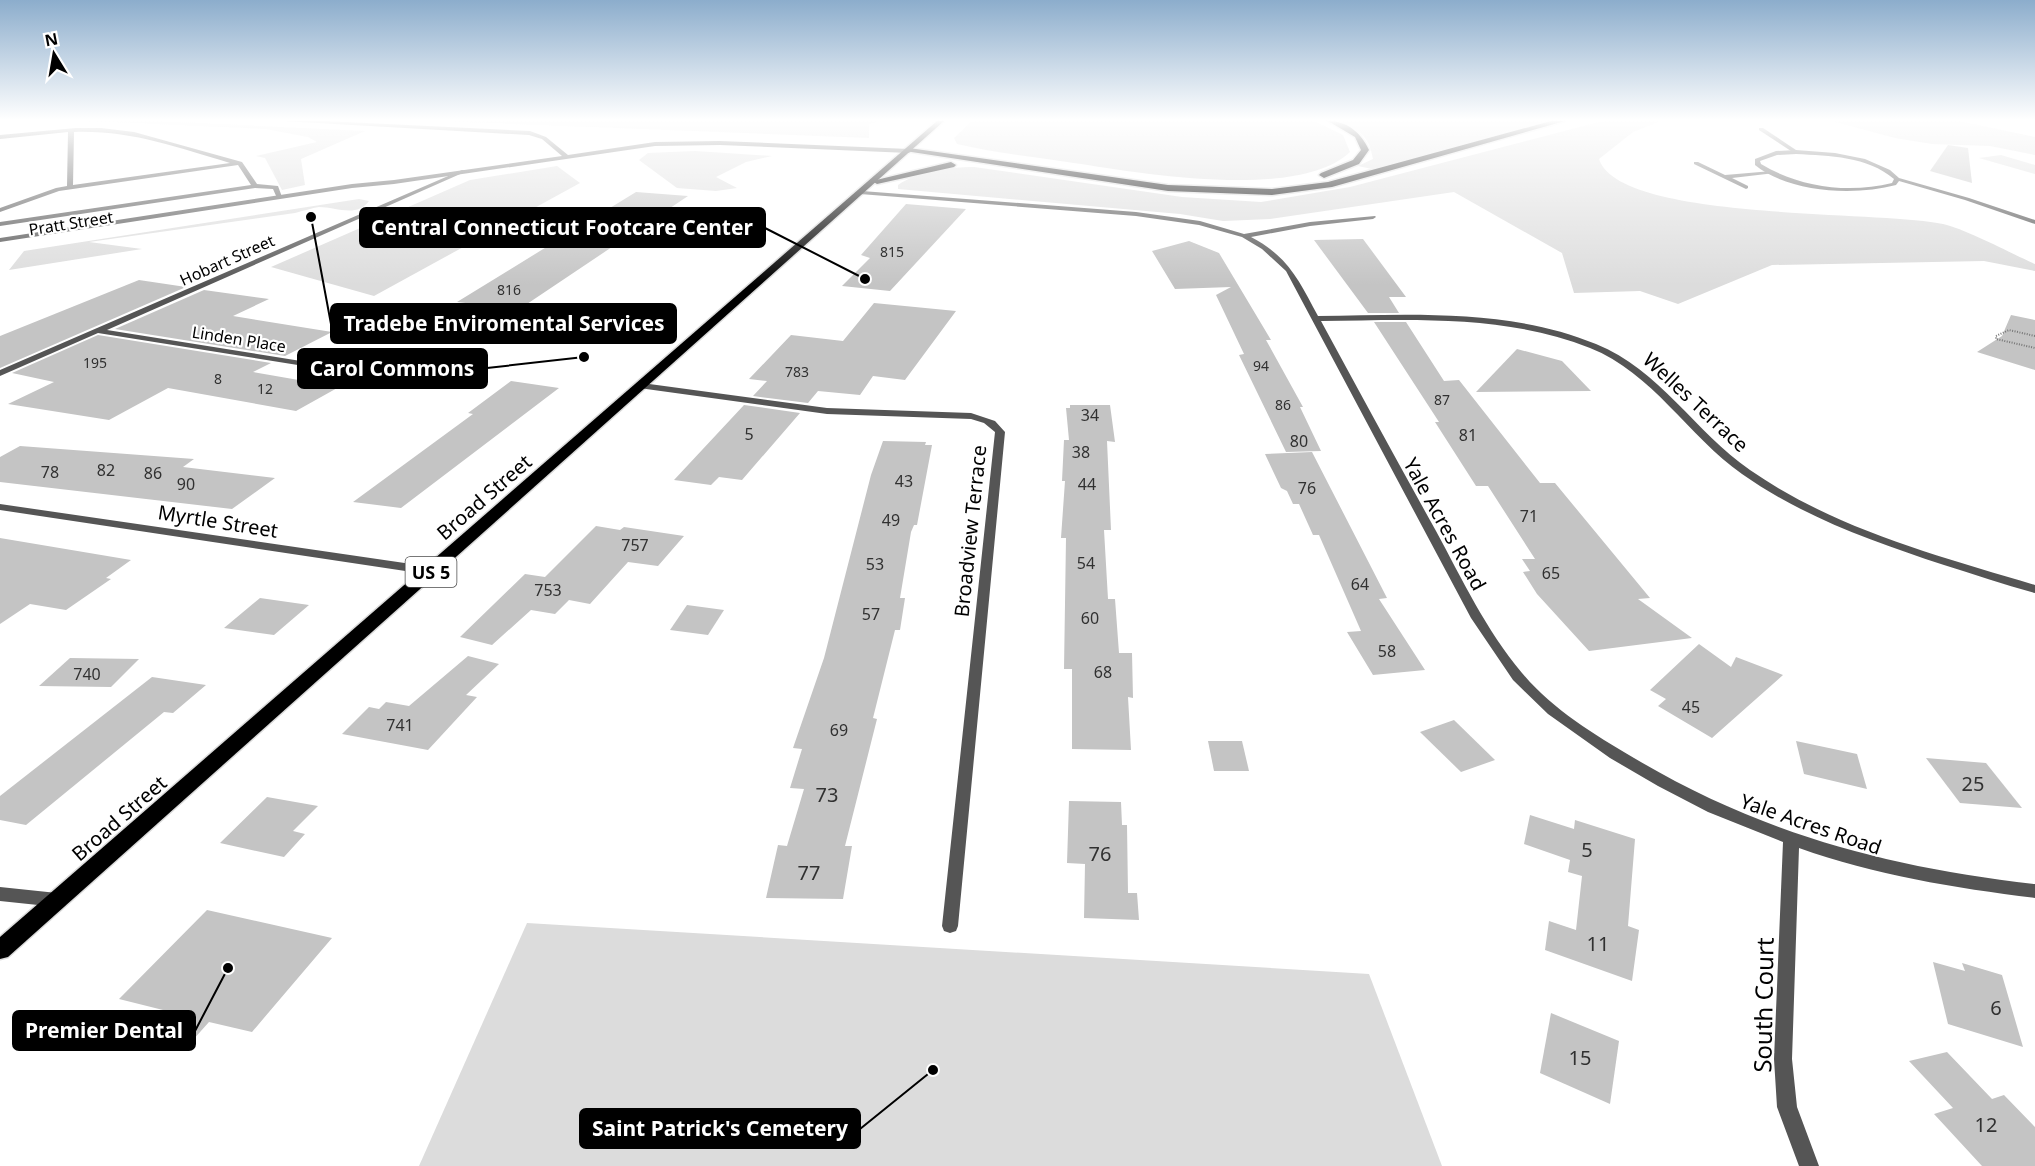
<svg xmlns="http://www.w3.org/2000/svg" width="2035" height="1166" viewBox="0 0 2035 1166" font-family="'Noto Sans',sans-serif">
  <style>
    .green { fill: #dcdcdc }
    .building { fill: #c4c4c4 }
    .lines { fill: none; stroke-linecap: round; stroke-linejoin: round }
    .primary-casing { stroke: #dbdbdb; stroke-width: 3 }
    .motorway-casing { stroke: #dbdbdb; stroke-width: 3 }
    .path { stroke: #777; stroke-width: 2; stroke-dasharray: 1 1.5; stroke-linecap: butt }
    .service { fill: #555; fill-rule: evenodd }
    .minor { fill: #555; fill-rule: evenodd }
    .tertiary { fill: #555; fill-rule: evenodd }
    .primary { fill: #000; fill-rule: evenodd }
    .motorway { fill: #000; fill-rule: evenodd }
    .labels { text-anchor: middle; dominant-baseline: central; stroke-width: 4.5; stroke-linejoin: round; paint-order: stroke }
    .far-number-label { font-size: 14px; fill: #313131 }
    .far-street-label { font-size: 16px; fill: #000; stroke: #fff }
    .number-label { font-size: 16px; fill: #313131 }
    .shield { fill: #fff; stroke: #4c4c4c; stroke-width: 1.5 }
    .shield-label { font-size: 18px; font-weight: bold; fill: #000 }
    .street-label { font-size: 20px; fill: #000; stroke: #fff }
    .near-number-label { font-size: 20px; fill: #313131 }
    .near-street-label { font-size: 24px; fill: #000; stroke: #fff }
    .leader { fill: none; stroke: #000; stroke-width: 2 }
    .callout-dot { fill: #000; stroke: #fff; stroke-width: 2 }
    .callout { fill: #000; stroke: #000; stroke-width: 2 }
    .callout-label { font-size: 21px; text-anchor: middle; font-weight: bold; fill: #fff }
  </style>
  <rect width="100%" height="100%" fill="#fff"/>
  <g class="green">
    <polygon points="33,121 157,121 365,131 301,159 305,185 282,190 265,158 256,156 317,142 308,137 266,129 113,122"/>
    <polygon points="438,121 881,121 869,124 869,138"/>
    <path d="M972,121h342l29,14 7,17c-51,49 -210,21 -276,11 -39,-6 -78,-10 -117,-19l-3,-6z"/>
    <path d="M1339,121h207l-174,48 -14,-3 15,-7c-4,-24 -14,-28 -34,-38z"/>
    <path d="M1603,121h58l-28,11 -34,27c20,63 282,51 344,65 25,6 67,29 92,40v7l-51,-10 -212,4 -94,39 -38,-13 -66,2 -12,-40 -108,-61 -184,27 -47,2 -43,-7 -282,-25v-4c22,-15 51,-18 76,-18l208,30 79,5 89,-15z"/>
    <polygon points="1832,121 1959,121 2035,137 2035,155 1990,146 1932,144 1895,138"/>
    <polygon points="695,151 772,156 746,162 716,177 737,188 716,191 677,188 639,160 648,153"/>
    <polygon points="2001,155 2035,165 2035,174 1979,158"/>
    <polygon points="557,166 580,183 374,296 271,267 470,180"/>
    <path d="M359,199l10,2c-12,17 -33,6 -50,6 -7,1 -16,4 -24,6l-206,29 53,7 -133,21 15,-19z"/>
    <polygon points="527,923 1369,974 1442,1166 419,1166"/>
  </g>
  <g class="building">
    <polygon points="1948,145 1968,148 1972,183 1930,171"/>
    <polygon points="636,192 688,196 524,306 514,304 508,308 457,302"/>
    <polygon points="906,204 966,209 890,291 842,286 870,258 861,255"/>
    <polygon points="1363,239 1406,297 1389,297 1399,313 1368,313 1314,240"/>
    <polygon points="1189,241 1219,253 1271,340 1266,340 1303,407 1300,407 1321,451 1286,452 1239,355 1244,354 1216,295 1231,287 1175,289 1152,251"/>
    <polygon points="139,280 186,287 0,368 0,336"/>
    <polygon points="204,290 269,299 233,316 332,332 285,356 115,329"/>
    <polygon points="874,303 956,311 905,380 873,376 860,395 818,391 808,403 753,396 767,381 749,379 791,335 843,341"/>
    <polygon points="2011,315 2035,320 2035,370 1977,352 2002,336"/>
    <polygon points="1374,322 1406,322 1444,381 1459,380 1540,483 1555,483 1650,598 1638,599 1692,638 1589,651 1537,594 1523,572 1530,571 1522,559 1535,559 1488,486 1476,486 1435,422 1439,422"/>
    <polygon points="98,335 271,363 253,372 339,387 296,411 168,388 109,420 8,404 54,382 12,373"/>
    <polygon points="1517,349 1562,361 1591,391 1476,392"/>
    <polygon points="511,381 559,388 401,508 353,502 473,414 468,413"/>
    <polygon points="744,405 800,413 742,480 719,477 711,485 674,480"/>
    <polygon points="1070,405 1110,405 1115,442 1107,441 1111,530 1104,530 1108,599 1115,599 1119,653 1132,653 1133,698 1128,697 1131,750 1072,749 1072,669 1064,669 1066,538 1061,538 1065,481 1062,481 1064,440 1069,440 1066,408 1070,408"/>
    <polygon points="883,441 926,442 925,445 932,445 917,525 914,525 911,532 900,598 905,598 900,630 895,630 873,718 877,719 845,846 852,846 843,899 766,898 778,845 787,846 804,789 790,788 802,749 793,748 824,658 871,475"/>
    <polygon points="20,446 194,459 183,467 275,478 232,509 0,482 0,457"/>
    <polygon points="1312,452 1387,598 1379,599 1425,670 1373,675 1347,632 1361,631 1319,535 1313,535 1299,504 1293,504 1287,491 1281,488 1265,454"/>
    <polygon points="596,526 620,530 624,527 684,536 658,566 628,562 590,604 569,600 555,614 531,610 492,645 460,637 525,574 545,577"/>
    <polygon points="0,538 131,560 106,578 111,579 66,610 30,604 0,624"/>
    <polygon points="260,598 309,605 274,635 224,628"/>
    <polygon points="687,605 724,610 708,635 670,630"/>
    <polygon points="1699,644 1731,667 1736,657 1783,675 1712,738 1658,706 1666,699 1650,690"/>
    <polygon points="468,656 499,664 466,695 477,697 428,750 342,734 369,707 379,709 386,702 409,706"/>
    <polygon points="70,658 139,659 111,687 39,686"/>
    <polygon points="152,677 206,685 173,713 164,712 26,825 0,820 0,796"/>
    <polygon points="1454,720 1495,760 1461,772 1420,732"/>
    <polygon points="1208,741 1242,741 1249,771 1214,771"/>
    <polygon points="1796,741 1857,754 1867,789 1804,774"/>
    <polygon points="1926,758 1986,763 2022,808 1960,803"/>
    <polygon points="267,797 318,806 293,831 305,834 284,857 220,843"/>
    <polygon points="1069,801 1121,802 1122,825 1127,825 1128,893 1137,893 1139,920 1084,918 1085,864 1067,863"/>
    <polygon points="1530,815 1574,829 1575,820 1635,839 1628,926 1639,930 1632,981 1545,950 1549,921 1576,930 1582,876 1568,872 1570,860 1524,844"/>
    <polygon points="207,910 332,938 252,1032 209,1022 192,1041 145,1029 163,1010 119,999"/>
    <polygon points="1933,962 1965,971 1962,963 2002,975 2023,1047 1948,1024"/>
    <polygon points="1551,1013 1619,1041 1610,1104 1540,1073"/>
    <polygon points="1947,1052 1992,1099 2004,1095 2035,1127 2035,1166 1982,1166 1934,1114 1953,1108 1909,1061"/>
  </g>
  <g class="lines">
    <defs>
      <polygon id="primary" points="937,121 944,121 8,957 0,959 0,937"/>
      <g id="motorway">
        <path d="M1328,121c20,0 33,12 41,29l-10,14 -35,14 -5,-3 2,-2 32,-13 8,-10 -6,-13z"/>
        <polygon points="1551,121 1565,121 1332,187 1272,195 1168,191 905,151 909,148 1168,185 1272,189 1328,182"/>
        <polygon points="951,162 956,165 954,167 877,184 872,181"/>
      </g>
    </defs>
    <use href="#primary" class="primary-casing"/>
    <use href="#motorway" class="motorway-casing"/>
    <polyline class="path" points="2035,336 2009,330 1996,336 1996,339 2035,348"/>
    <g class="service">
      <path d="M76,128h25l33,4 108,30 15,22 21,2 4,11 -5,1 -4,-9 -18,-1 -255,38v-4l251,-37 -13,-20 -179,26 -59,21v-4l56,-20 11,-2 1,-54 -68,7v-4zM74,132c56,-2 102,15 156,31l-157,22z"/>
      <polygon points="1759,128 1763,128 1799,152 1794,153 1759,130"/>
      <polygon points="1694,162 1698,162 1725,175 1772,171 1775,173 1732,178 1748,186 1748,188 1746,189 1694,164"/>
    </g>
    <g class="minor">
      <path d="M1796,150l39,3 30,6 25,11 9,8 70,20 66,22v4l-70,-24 -66,-19 -3,4c-42,11 -106,8 -141,-20v-6l21,-8zM1796,154c34,2 71,2 98,25l-2,4c-44,11 -93,4 -131,-19l-1,-3 17,-6z"/>
      <polygon points="462,170 467,171 107,330 376,373 379,374 379,378 98,333 0,376 0,370"/>
      <path d="M862,191l274,21 64,9 44,13 66,-12 65,-6 1,1 -3,2 -63,7 -59,11c38,20 48,44 67,79 92,-1 191,-8 278,28 64,26 99,88 154,126 85,59 188,86 285,115v8c-31,-8 -61,-19 -91,-28 -70,-23 -141,-48 -202,-91 -54,-38 -89,-101 -152,-126 -85,-34 -180,-28 -269,-27 38,70 76,140 115,210 26,48 50,99 86,142 30,36 71,61 112,85 128,76 254,109 401,126v14c-80,-10 -160,-23 -236,-50l-7,211 5,48 22,59h-20l-22,-59 -3,-48 9,-217 -75,-30 -50,-26 -48,-28 -62,-44 -35,-34 -42,-62 -185,-347 -24,-22 -20,-12 -43,-12 -63,-9 -276,-22 -1,-1z"/>
      <polygon points="642,383 827,408 971,413 995,421 1005,432 958,926 956,931 950,933 944,931 942,926 995,432 984,423 971,419 827,414 639,388 639,384"/>
      <polygon points="0,504 432,567 438,571 432,575 0,510"/>
      <polygon points="0,887 57,893 63,895 65,900 63,905 57,907 0,901"/>
    </g>
    <polygon class="tertiary" points="283,121 325,121 530,131 546,137 568,155 655,142 720,141 909,149 912,151 909,153 720,145 655,146 394,184 352,188 0,242 0,238 352,184 394,180 562,156 542,139 529,135"/>
    <use href="#primary" class="primary"/>
    <use href="#motorway" class="motorway"/>
  </g>
  <linearGradient id="sky" x2="0" y2="1"><stop stop-color="#8cadcc"/><stop offset="0.42" stop-color="#fff"/><stop offset="1" stop-color="#fff" stop-opacity="0"/></linearGradient>
  <rect width="2035" height="285" fill="url(#sky)"/>
  <g class="labels">
    <g class="far-number-label">
      <text x="892" y="251">815</text>
      <text x="509" y="289">816</text>
      <text x="95" y="362">195</text>
      <text x="1261" y="365">94</text>
      <text x="797" y="371">783</text>
      <text x="218" y="378">8</text>
      <text x="265" y="388">12</text>
      <text x="1442" y="399">87</text>
      <text x="1283" y="404">86</text>
    </g>
    <g class="far-street-label">
      <text transform="translate(71 223) rotate(-9)">Pratt Street</text>
      <text transform="translate(227 260) rotate(-24)">Hobart Street</text>
      <text transform="translate(239 339) rotate(9)">Linden Place</text>
    </g>
    <g class="number-label">
      <text x="1090" y="415">34</text>
      <text x="749" y="434">5</text>
      <text x="1468" y="435">81</text>
      <text x="1299" y="441">80</text>
      <text x="1081" y="452">38</text>
      <text x="106" y="470">82</text>
      <text x="50" y="472">78</text>
      <text x="153" y="473">86</text>
      <text x="904" y="481">43</text>
      <text x="186" y="484">90</text>
      <text x="1087" y="484">44</text>
      <text x="1307" y="488">76</text>
      <text x="1529" y="516">71</text>
      <text x="891" y="520">49</text>
      <text x="635" y="545">757</text>
      <text x="1086" y="563">54</text>
      <text x="875" y="564">53</text>
      <text x="1551" y="573">65</text>
      <text x="1360" y="584">64</text>
      <text x="548" y="590">753</text>
      <text x="871" y="614">57</text>
      <text x="1090" y="618">60</text>
      <text x="1387" y="651">58</text>
      <text x="1103" y="672">68</text>
      <text x="87" y="674">740</text>
      <text x="1691" y="707">45</text>
      <text x="400" y="725">741</text>
      <text x="839" y="730">69</text>
    </g>
    <rect class="shield" x="405.5" y="557" width="51" height="30" rx="4.5"/>
    <g class="shield-label">
      <text x="431" y="572">US 5</text>
    </g>
    <g class="street-label">
      <text transform="translate(1696 402) rotate(43)">Welles Terrace</text>
      <text transform="translate(484 497) rotate(-41)">Broad Street</text>
      <text transform="translate(218 521) rotate(9)">Myrtle Street</text>
      <text transform="translate(1445 524) rotate(61)">Yale Acres Road</text>
      <text transform="translate(970 531) rotate(-84)">Broadview Terrace</text>
      <text transform="translate(119 818) rotate(-41)">Broad Street</text>
      <text transform="translate(1811 824) rotate(19)">Yale Acres Road</text>
    </g>
    <g class="near-number-label">
      <text x="1973" y="783">25</text>
      <text x="827" y="794">73</text>
      <text x="1587" y="849">5</text>
      <text x="1100" y="853">76</text>
      <text x="809" y="872">77</text>
      <text x="1598" y="943">11</text>
      <text x="1996" y="1007">6</text>
      <text x="1580" y="1057">15</text>
      <text x="1986" y="1124">12</text>
    </g>
    <g class="near-street-label">
      <text transform="translate(1763 1005) rotate(-89)">South Court</text>
    </g>
  </g>
  <path class="leader" d="M865 279L765 228M311 217L331 324M584 357L487 368M228 968L195 1031M933 1070L860 1129"/>
  <g class="callout-dot">
    <circle cx="865" cy="279" r="6"/>
    <circle cx="311" cy="217" r="6"/>
    <circle cx="584" cy="357" r="6"/>
    <circle cx="228" cy="968" r="6"/>
    <circle cx="933" cy="1070" r="6"/>
  </g>
  <g class="callout">
    <rect x="360" y="208" width="405" height="39" rx="6"/>
    <rect x="331" y="304" width="345" height="39" rx="6"/>
    <rect x="298" y="349" width="189" height="39" rx="6"/>
    <rect x="13" y="1011" width="182" height="39" rx="6"/>
    <rect x="580" y="1109" width="280" height="39" rx="6"/>
  </g>
  <g class="callout-label">
    <text x="562" y="235">Central Connecticut Footcare Center</text>
    <text x="504" y="331">Tradebe Enviromental Services</text>
    <text x="392" y="376">Carol Commons</text>
    <text x="104" y="1038">Premier Dental</text>
    <text x="720" y="1136">Saint Patrick's Cemetery</text>
  </g>
  <g transform="translate(54 54) rotate(349)" stroke="#ffffff" stroke-width="4.5" paint-order="stroke">
  <path d="M0-4.5L10 22L0 15L-10 22Z" fill="#000000"/>
  <text y="-9" font-size="16" font-weight="bold" text-anchor="middle" fill="#000000">N</text>
  </g>
</svg>
